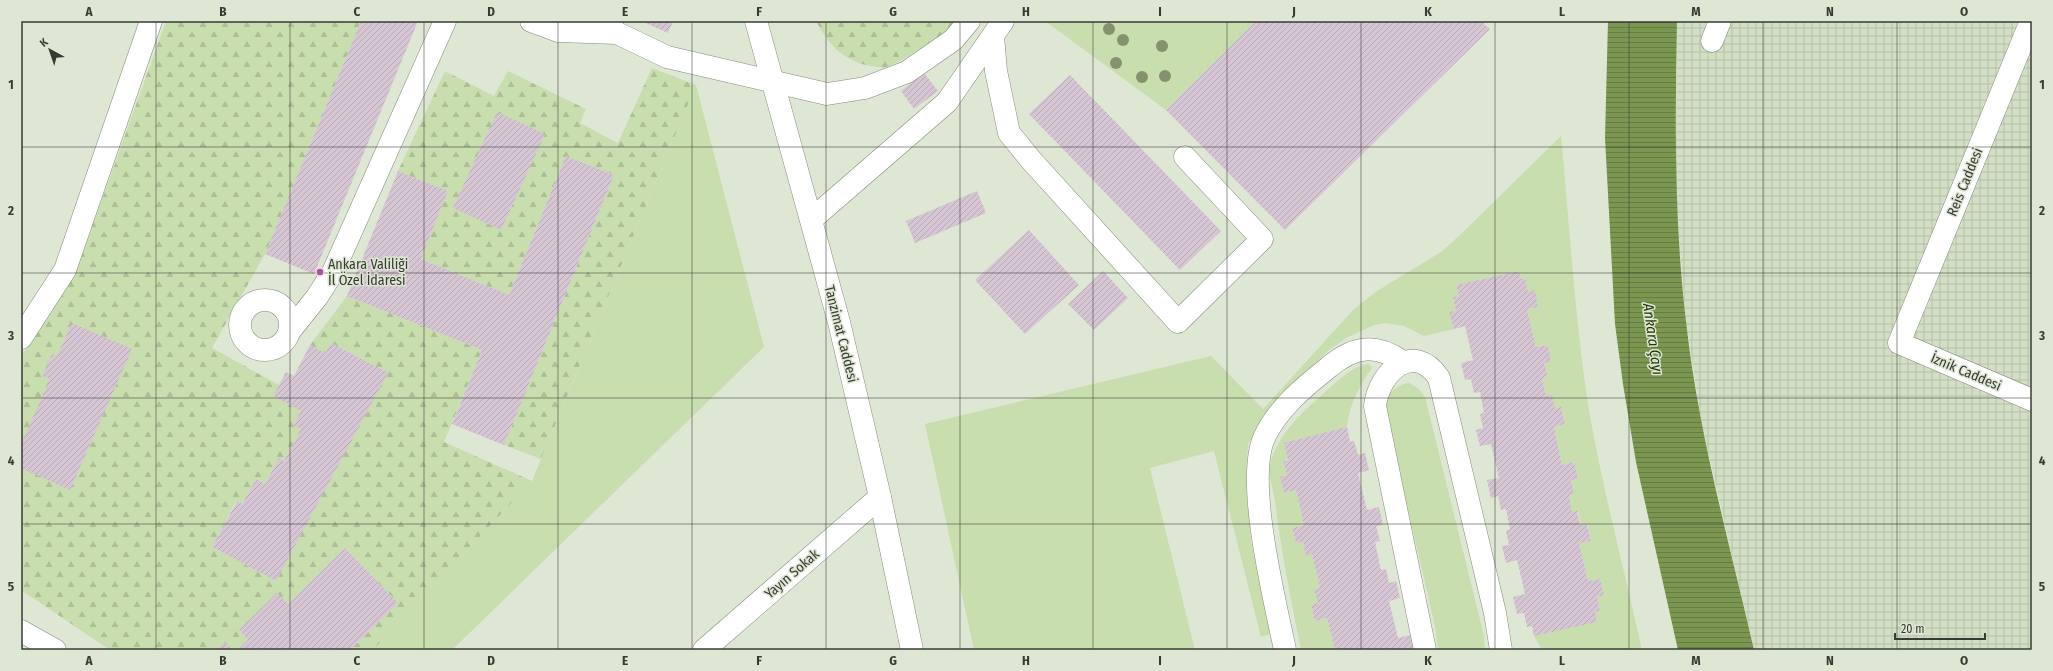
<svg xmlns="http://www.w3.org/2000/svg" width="2053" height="671" viewBox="0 0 2053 671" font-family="'Fira Sans Condensed',sans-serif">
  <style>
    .industrial { fill: url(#industrial-grid) }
    .grass { fill: #c9deae }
    .forest { fill: url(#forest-firs) }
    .water { fill: url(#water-rules) }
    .building { fill: url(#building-hatch) }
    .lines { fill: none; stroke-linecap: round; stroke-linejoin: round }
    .minor-casing { stroke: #838b79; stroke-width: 23 }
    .major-casing { stroke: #838b79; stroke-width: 23 }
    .minor { stroke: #fff; stroke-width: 22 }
    .major { stroke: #fff; stroke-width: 22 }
    .tree { fill: #84926e }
    .grid { fill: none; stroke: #383b34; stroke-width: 1; stroke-opacity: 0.55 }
    .poi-dot { fill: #b54aab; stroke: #dee7d4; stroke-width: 1.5 }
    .labels { text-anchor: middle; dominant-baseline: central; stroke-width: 3; stroke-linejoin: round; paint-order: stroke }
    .street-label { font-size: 14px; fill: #383b34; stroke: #dee7d4 }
    .poi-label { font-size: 14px; fill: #383b34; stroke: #dee7d4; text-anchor: start }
    .water-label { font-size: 15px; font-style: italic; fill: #230; stroke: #dee7d4 }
    .neatline { fill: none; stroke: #383b34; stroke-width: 1.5 }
    .grid-label { font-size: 13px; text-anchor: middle; font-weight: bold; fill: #383b34 }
  </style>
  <defs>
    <pattern id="industrial-grid" width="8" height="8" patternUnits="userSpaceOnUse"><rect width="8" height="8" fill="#d3dfc5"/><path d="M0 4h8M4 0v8" fill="none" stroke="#b6c0aa"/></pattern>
    <pattern id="forest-firs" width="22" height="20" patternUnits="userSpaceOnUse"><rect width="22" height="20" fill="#c9deae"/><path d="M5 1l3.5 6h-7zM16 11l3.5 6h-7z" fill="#adbf96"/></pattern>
    <pattern id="water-rules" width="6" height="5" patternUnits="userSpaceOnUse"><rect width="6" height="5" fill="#7a9650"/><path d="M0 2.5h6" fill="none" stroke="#657c43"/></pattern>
    <pattern id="building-hatch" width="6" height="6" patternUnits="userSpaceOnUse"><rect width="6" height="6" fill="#d6c5d3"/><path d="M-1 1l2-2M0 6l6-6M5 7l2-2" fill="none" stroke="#b8aab6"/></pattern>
  </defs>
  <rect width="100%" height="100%" fill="#dee7d4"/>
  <polygon class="industrial" points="1677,21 2032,21 2032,650 1754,650 1702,425 1686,322 1676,200"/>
  <g class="grass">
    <polygon points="1045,21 1256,21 1166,110"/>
    <polygon points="696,85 764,347 452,650 373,650 532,481"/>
    <path d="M1561,136c9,92 14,188 29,280 14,79 35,156 52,234h-100l-8,-14 66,-25 -3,-14 6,-2 -4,-16 -11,2 -9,-38 12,-3 -3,-16 -7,1 -3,-13h-6l-3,-17 5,-1 -3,-14 7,-1 -4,-17 -12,3 -8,-38 11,-3 -4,-16 -6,1 -9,-13 -4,-18 6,-1 -4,-14 7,-2 -3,-16 -12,2 -9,-38 11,-2 -3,-17 -7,2 -3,-14 -5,1 -2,-8 -62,14 3,11 -6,1 3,14 -6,2 4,16 -30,7 -20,-10 -19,-3 -11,2 -28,13 -18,13 -32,32 -28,31 -20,30 -2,30 5,67 19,93 -9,3 -47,-186 -64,17 45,182h-221l-49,-226 286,-68 52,53 91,-100 23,-18 64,-39 20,-18z"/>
    <path d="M1369,364l3,4c-13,19 -23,37 -25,59l-64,34 4,14 -7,2 4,16 12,-3 8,35 -12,3 4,15 7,-1 3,13 6,-1 8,34 -5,1 3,14 -7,2 4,16 12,-3 8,32h-34c-10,-50 -20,-99 -26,-149 -2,-11 -7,-26 -5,-36 6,-28 30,-51 52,-70 13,-11 28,-29 47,-31z"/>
    <path d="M1409,383l9,5 7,9 59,239 1,14h-47l-3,-24 -50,-216c2,-16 8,-24 24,-27z"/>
  </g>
  <g class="forest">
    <polygon points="166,21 361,21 265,254 212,348 279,385 273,396 301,411 293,425 301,429 284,461 279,458 265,484 256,479 242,504 236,501 212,547 276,581 387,373 331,343 325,353 310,345 347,296 482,350 444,442 532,481 373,650 350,650 398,603 345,548 288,604 277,594 239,630 248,640 238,650 110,650 21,590 21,356 76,272"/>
    <path d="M816,21h137v6c-18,11 -48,34 -67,40 -6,1 -15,-1 -21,-2 -25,-7 -37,-22 -49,-44z"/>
    <polygon points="652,68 696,85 541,459 504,445 614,175 566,156 509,295 421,259 448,191 398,171 445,71 494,96 508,71 586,109 580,123 618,143"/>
  </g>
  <path class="water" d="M1608,21h69c-2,100 -3,200 9,300 12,111 43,220 68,329h-76l-42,-188 -13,-78 -8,-60 -10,-186z"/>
  <g class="building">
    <polygon points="361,21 418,21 314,274 265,254"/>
    <polygon points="641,21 673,21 668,33"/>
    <polygon points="1256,21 1481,21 1490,29 1285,230 1166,110"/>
    <polygon points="924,73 938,91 914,109 901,91"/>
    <polygon points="1070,75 1221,231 1180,270 1029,114"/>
    <polygon points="497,112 545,134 501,230 453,208"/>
    <polygon points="566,156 614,175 504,445 452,424 482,350 347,296 398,171 448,191 421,259 509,295"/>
    <polygon points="977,191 986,213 915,243 906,221"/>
    <polygon points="1029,230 1079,285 1025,334 975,280"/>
    <polygon points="1103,271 1128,298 1094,330 1068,304"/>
    <polygon points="1519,271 1520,279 1525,278 1528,292 1535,290 1538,307 1527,309 1536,347 1548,345 1551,362 1544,363 1548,377 1542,378 1546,396 1552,395 1555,409 1561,407 1565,424 1554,427 1562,465 1574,462 1578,479 1571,480 1574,494 1569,495 1572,512 1577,511 1580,525 1587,524 1591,541 1579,543 1588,581 1600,579 1604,595 1597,597 1600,611 1595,612 1597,622 1534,636 1532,626 1527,627 1524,613 1517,614 1513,597 1525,594 1517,560 1506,563 1502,546 1509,545 1506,531 1510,529 1506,509 1501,510 1498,496 1491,498 1487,480 1499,478 1491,444 1480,446 1476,430 1483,428 1480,414 1484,413 1480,392 1474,393 1471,379 1465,380 1461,363 1473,360 1465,326 1454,329 1449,312 1456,311 1453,297 1459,296 1456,285"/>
    <polygon points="72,323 132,349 70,490 21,468 21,444 50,379 42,376 52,354 57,356"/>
    <polygon points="331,343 388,373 276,581 212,547 237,501 242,504 256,479 265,484 279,458 284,461 301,429 293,425 301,411 273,396 286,372 294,376 310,345 325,353"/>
    <polygon points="1347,427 1350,442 1354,441 1358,455 1365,453 1369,470 1358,473 1367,510 1379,507 1383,525 1376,526 1380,541 1375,542 1381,570 1386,569 1389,583 1396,581 1400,598 1389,601 1398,638 1410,635 1414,650 1335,650 1327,618 1315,621 1311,605 1318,603 1314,589 1320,588 1312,554 1306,556 1303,542 1296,543 1292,528 1304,525 1296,490 1284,493 1280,477 1287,475 1283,461 1288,460 1284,443"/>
    <polygon points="345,548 398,603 350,650 238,650 248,640 239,630 277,593 288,604"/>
    <polygon points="225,642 233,650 217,650"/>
  </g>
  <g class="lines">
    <defs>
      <g id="minor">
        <polyline points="531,21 558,31 617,33"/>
        <polyline points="605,21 617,33 667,57 827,94 865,88 907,72 953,40 969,21"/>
        <polyline points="2031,21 1899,343 2032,400"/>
        <polyline points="993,36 996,71 1009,133 1031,160 1178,322 1262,239 1185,157"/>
        <polyline points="1712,41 1720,21"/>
        <polyline points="812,219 947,102 1003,21"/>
        <circle cx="265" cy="325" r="25"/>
        <polyline points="289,332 317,297 333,272 445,21"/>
        <polyline points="21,338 65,270 151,21"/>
        <polyline points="21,631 55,650"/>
        <polyline points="704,650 880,497"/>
        <path d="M1285,650c-10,-49 -40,-168 -21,-212 13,-29 41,-52 65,-71 25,-21 47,-24 74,-5"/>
        <path d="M1425,650l-50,-244c4,-34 39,-66 64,-28l56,235 6,37"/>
      </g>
      <polyline id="major" points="756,21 839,322 880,497 912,650"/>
    </defs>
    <use href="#minor" class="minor-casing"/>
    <use href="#major" class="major-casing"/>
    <use href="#minor" class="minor"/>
    <use href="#major" class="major"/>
  </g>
  <g class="tree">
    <circle cx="1109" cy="29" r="6"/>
    <circle cx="1123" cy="40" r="6"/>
    <circle cx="1162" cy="46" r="6"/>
    <circle cx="1116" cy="63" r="6"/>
    <circle cx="1165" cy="76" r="6"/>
    <circle cx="1142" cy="77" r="6"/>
  </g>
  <path class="grid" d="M156,21v629M290,21v629M424,21v629M558,21v629M692,21v629M826,21v629M960,21v629M1093,21v629M1227,21v629M1361,21v629M1495,21v629M1629,21v629M1763,21v629M1897,21v629M21,147h2011M21,273h2011M21,398h2011M21,524h2011"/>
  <circle class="poi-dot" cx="320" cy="272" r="4"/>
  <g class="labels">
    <g class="street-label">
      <text transform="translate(1965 182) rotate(-68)">Reis Caddesi</text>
      <text transform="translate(841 334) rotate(76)">Tanzimat Caddesi</text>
      <text transform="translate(1966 372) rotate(23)">İznik Caddesi</text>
      <text transform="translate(792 574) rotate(-41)">Yayın Sokak</text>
    </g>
    <g class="poi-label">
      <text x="328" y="264">Ankara Valiliği<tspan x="328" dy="16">İl Özel İdaresi</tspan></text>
    </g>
    <g class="water-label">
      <text transform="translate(1653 339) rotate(82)">Ankara Çayı</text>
    </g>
  </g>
  <rect width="2053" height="671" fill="none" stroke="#dee7d4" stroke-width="44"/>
  <g transform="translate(50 50) rotate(320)" stroke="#dee7d4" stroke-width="3" paint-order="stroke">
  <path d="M0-3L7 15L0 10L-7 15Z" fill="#383b34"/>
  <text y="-6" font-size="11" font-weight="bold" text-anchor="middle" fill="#383b34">K</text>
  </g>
  <path d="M1895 633v6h90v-6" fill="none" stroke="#383b34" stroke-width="2"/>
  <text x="1901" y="633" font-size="12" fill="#383b34" stroke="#dee7d4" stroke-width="3" paint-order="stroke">20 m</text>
  <rect x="22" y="22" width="2009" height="627" class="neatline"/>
  <g class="grid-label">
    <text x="89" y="16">A</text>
    <text x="223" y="16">B</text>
    <text x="357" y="16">C</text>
    <text x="491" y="16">D</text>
    <text x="625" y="16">E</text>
    <text x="759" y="16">F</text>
    <text x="893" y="16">G</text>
    <text x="1026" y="16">H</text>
    <text x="1160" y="16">I</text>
    <text x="1294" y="16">J</text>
    <text x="1428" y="16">K</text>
    <text x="1562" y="16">L</text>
    <text x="1696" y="16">M</text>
    <text x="1830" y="16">N</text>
    <text x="1964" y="16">O</text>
    <text x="11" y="89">1</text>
    <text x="2042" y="89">1</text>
    <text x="11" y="215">2</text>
    <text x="2042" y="215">2</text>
    <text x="11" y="340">3</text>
    <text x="2042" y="340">3</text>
    <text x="11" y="465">4</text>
    <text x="2042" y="465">4</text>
    <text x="11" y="591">5</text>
    <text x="2042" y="591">5</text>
    <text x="89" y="665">A</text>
    <text x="223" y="665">B</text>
    <text x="357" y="665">C</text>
    <text x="491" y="665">D</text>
    <text x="625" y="665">E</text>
    <text x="759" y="665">F</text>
    <text x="893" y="665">G</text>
    <text x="1026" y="665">H</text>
    <text x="1160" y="665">I</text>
    <text x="1294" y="665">J</text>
    <text x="1428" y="665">K</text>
    <text x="1562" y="665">L</text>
    <text x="1696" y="665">M</text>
    <text x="1830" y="665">N</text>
    <text x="1964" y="665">O</text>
  </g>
</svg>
